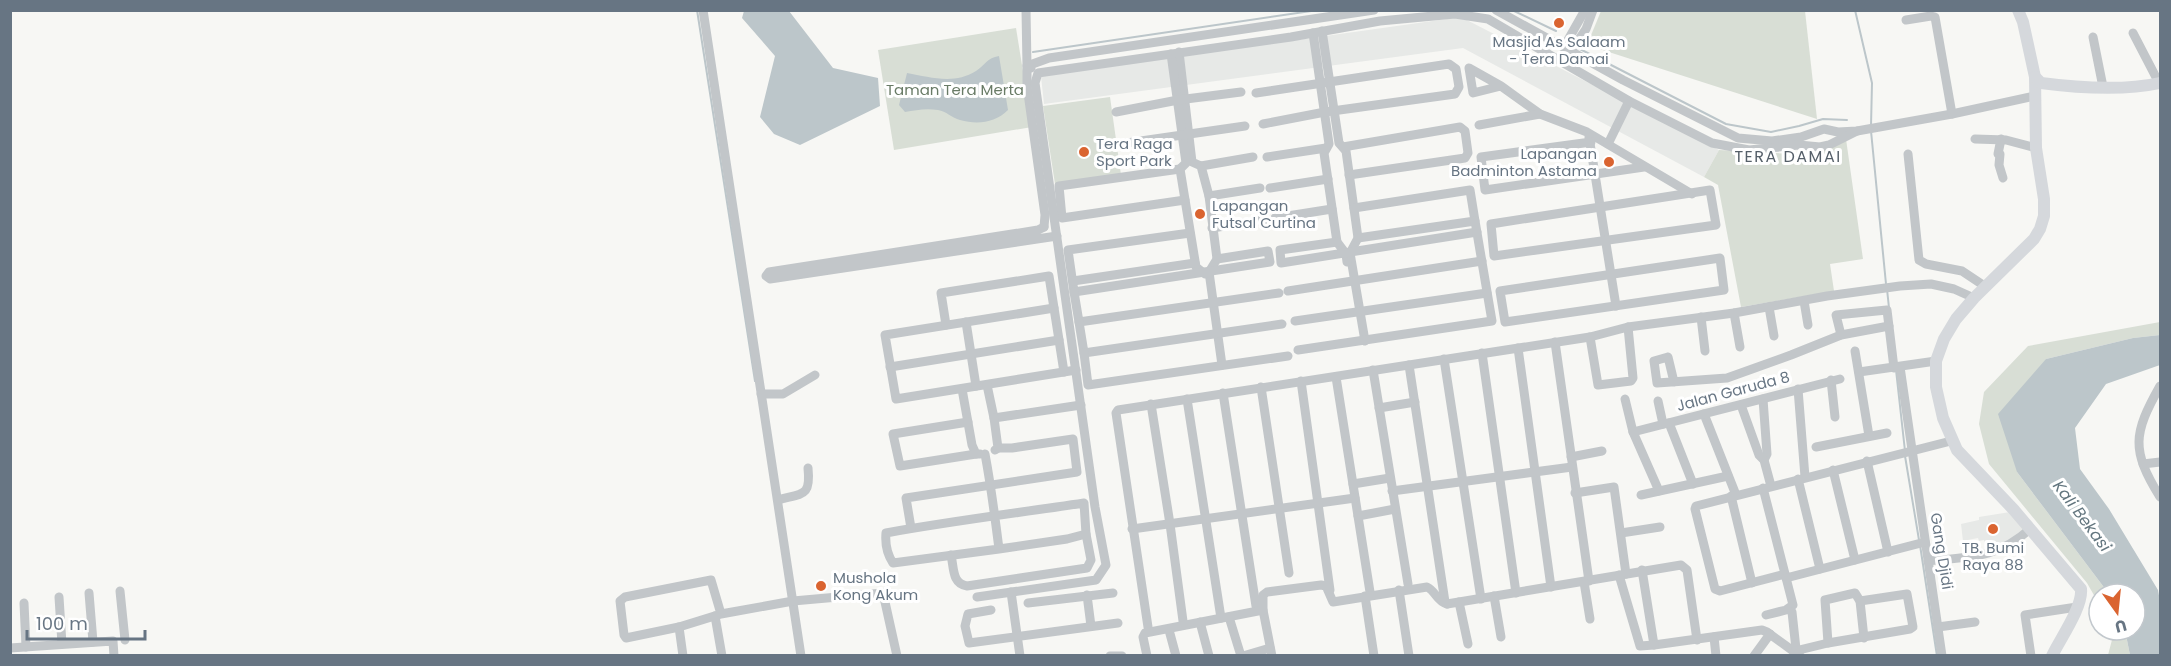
<svg xmlns="http://www.w3.org/2000/svg" width="2171" height="666" viewBox="0 0 2171 666" font-family="Poppins,sans-serif">
  <style>
    .built { fill: #e7e9e7 }
    .green { fill: #d8ded5 }
    .water { fill: #bcc6ca }
    .lines { fill: none; stroke-linecap: round; stroke-linejoin: round }
    .stream { stroke: #bcc6ca; stroke-width: 2 }
    .street { stroke: #c2c6c9; stroke-width: 9 }
    .secondary { stroke: #d5d8dc; stroke-width: 12 }
    .poi-dot { fill: #da6430; stroke: #fff; stroke-width: 2 }
    .labels { text-anchor: middle; dominant-baseline: central; stroke-width: 6; stroke-linejoin: round; paint-order: stroke }
    .poi-label { font-size: 15px; fill: #677583; stroke: #fff; text-anchor: start }
    .park-label { font-size: 15px; fill: #697b66; stroke: #fff }
    .street-label { font-size: 15px; fill: #677583; stroke: #fff }
    .neighbourhood-label { font-size: 16px; letter-spacing: 1.5px; fill: #555f69; stroke: #fff }
    .water-label { font-size: 16px; font-style: italic; fill: #63767f; stroke: #fff }
  </style>
  <rect width="100%" height="100%" fill="#f7f7f4"/>
  <g class="built">
    <polygon points="1461,17 1719,150 1704,177 1463,48 1044,104 1041,76"/>
    <polygon points="2010,512 2024,530 2016,538 1987,551 1984,540 1979,541 1978,538 1963,541 1961,524 1979,520 1979,517"/>
  </g>
  <g class="green">
    <polygon points="1601,11 1805,11 1817,119 1587,45"/>
    <polygon points="1016,28 1032,127 894,150 878,50"/>
    <polygon points="1110,97 1121,175 1055,184 1043,106"/>
    <polygon points="1846,139 1863,259 1830,264 1834,291 1741,307 1718,185 1704,177 1719,150 1810,155"/>
    <polygon points="2160,322 2160,335 2133,338 2046,359 2017,472 2109,594 2099,594 2099,604 2087,583 1989,464 1979,424 1984,392 2028,346"/>
    <polygon points="2111,630 2125,630 2130,655 2108,655 2113,636"/>
  </g>
  <g class="water">
    <polygon points="744,11 789,11 833,68 878,78 880,106 800,145 774,134 760,117 775,56 742,18"/>
    <path d="M999,56l9,54c-13,13 -31,15 -48,10 -8,-2 -14,-9 -22,-10 -12,-2 -22,0 -33,2l-6,-7 8,-32c23,4 47,12 69,-2 9,-6 11,-13 23,-15z"/>
    <polygon points="2160,335 2160,365 2106,384 2075,428 2080,469 2109,509 2158,590 2160,601 2160,655 2130,655 2125,630 2135,630 2135,594 2109,594 2017,472 1998,414 2046,359 2133,338"/>
  </g>
  <g class="lines">
    <g class="stream">
      <polyline points="697,10 755,381"/>
      <polyline points="1512,10 1556,31"/>
      <polyline points="1855,10 1872,83 1871,126"/>
      <polyline points="1576,47 1726,124 1771,132 1799,126 1823,119 1847,120"/>
      <polyline points="1033,52 1318,10"/>
      <polyline points="1871,131 1886,284"/>
      <polyline points="1887,289 1889,308"/>
      <polyline points="1896,370 1905,451"/>
      <polyline points="1905,456 1919,540"/>
      <polyline points="1920,545 1937,656"/>
    </g>
    <g class="street">
      <polyline points="703,10 801,656"/>
      <polyline points="1026,10 1027,66 1031,68"/>
      <polyline points="1496,10 1623,80 1738,138 1772,141 1801,137 1824,129 1838,132 1857,131 1952,114 2035,96"/>
      <polyline points="1906,20 1931,16 1935,17 1952,114"/>
      <polyline points="1322,31 1339,143 1346,151 1358,238 1350,253 1365,341"/>
      <polyline points="1313,33 1329,144 1324,153 1337,242 1346,254 1347,262"/>
      <polyline points="2133,33 2159,83"/>
      <polyline points="2093,37 2103,87"/>
      <polyline points="1564,47 1585,10"/>
      <polyline points="1571,51 1586,29 1593,10"/>
      <polyline points="1179,52 1192,162 1201,166 1209,196 1217,259 1209,272 1222,365"/>
      <polyline points="1171,54 1186,163 1180,169 1196,267 1205,274"/>
      <polyline points="1501,86 1473,93 1469,68 1501,86 1540,114 1587,132 1692,194"/>
      <polyline points="1256,93 1449,64 1456,69 1459,87 1455,94 1325,112 1263,124"/>
      <polyline points="1116,112 1178,100 1241,92"/>
      <polyline points="1479,125 1540,114"/>
      <polyline points="1589,137 1616,306"/>
      <polyline points="1975,139 2006,140 2036,148"/>
      <polyline points="2001,139 1998,154 2000,154 1999,165 2003,178"/>
      <polyline points="1591,142 1481,157 1485,190 1644,167"/>
      <polyline points="1120,144 1245,126"/>
      <polyline points="1608,144 1629,101"/>
      <polyline points="1343,147 1460,127 1465,131 1468,153 1465,158 1349,175"/>
      <polyline points="1908,154 1919,260 1926,264 1962,271 1986,287"/>
      <polyline points="1267,157 1326,148"/>
      <polyline points="1201,166 1253,157"/>
      <polyline points="1180,169 1059,186 1062,218 1185,200"/>
      <polyline points="1270,188 1328,179"/>
      <polygon points="1710,190 1716,225 1494,256 1491,224"/>
      <polyline points="1209,196 1260,188"/>
      <polyline points="1354,208 1470,190 1475,221 1358,238"/>
      <polyline points="1275,218 1332,209"/>
      <polyline points="1044,227 1038,230 769,272 766,276 770,279 1057,236"/>
      <polyline points="1044,227 1045,215 1027,86 1027,66 1049,58 1374,10"/>
      <polyline points="1212,228 1264,220"/>
      <polyline points="1190,233 1068,250 1074,292 1270,262 1268,251 1217,259"/>
      <polyline points="1337,242 1280,250 1281,263 1477,232"/>
      <polygon points="1720,258 1724,290 1505,322 1500,291"/>
      <polyline points="1073,281 1195,263"/>
      <polyline points="1288,291 1482,261"/>
      <polyline points="1074,292 1079,322 1279,293"/>
      <polyline points="1804,301 1808,325"/>
      <polyline points="1769,307 1774,336"/>
      <polyline points="1054,308 885,335 896,399 1076,370"/>
      <polyline points="1734,313 1740,347"/>
      <polyline points="1701,317 1705,351"/>
      <polyline points="1295,321 1487,293"/>
      <polyline points="966,322 976,386"/>
      <polyline points="1079,322 1084,353 1282,324"/>
      <polyline points="946,325 941,293 1049,276 1064,372"/>
      <polyline points="1841,335 1836,315 1887,310 1894,368"/>
      <polyline points="1590,337 1598,385 1631,381 1633,378 1628,327"/>
      <polyline points="1555,342 1589,581"/>
      <polyline points="1518,348 1551,587"/>
      <polyline points="1298,350 1492,321 1475,221"/>
      <polyline points="1855,351 1869,436"/>
      <polyline points="1084,353 1088,385 1288,356"/>
      <polyline points="1482,353 1516,593"/>
      <polyline points="1444,359 1481,599"/>
      <polyline points="1409,365 1445,602 1447,604 1681,565 1687,570 1697,640"/>
      <polyline points="890,367 1059,340"/>
      <polyline points="1900,367 1942,656"/>
      <polyline points="1373,370 1408,584"/>
      <polyline points="1859,372 1936,361"/>
      <polyline points="1336,377 1370,592"/>
      <polyline points="1831,380 1835,417"/>
      <polyline points="1301,381 1330,590"/>
      <polyline points="1674,382 1668,357 1654,361 1657,383 1727,378 1791,355 1841,335 1889,326"/>
      <polyline points="987,385 994,418 1081,405"/>
      <path d="M2160,386c-27,48 -29,64 0,111"/>
      <polyline points="1261,387 1289,573"/>
      <polyline points="962,389 972,445 976,454 980,454"/>
      <polyline points="1798,389 1805,477"/>
      <polyline points="1223,393 1256,606"/>
      <polyline points="761,394 783,394 815,375"/>
      <polyline points="1187,399 1221,618"/>
      <polyline points="1625,399 1633,432 1659,491"/>
      <polyline points="1763,399 1767,454 1764,460"/>
      <polyline points="1658,401 1663,424"/>
      <polyline points="1151,404 1170,524 1183,621"/>
      <polyline points="1741,405 1759,455 1764,460 1771,486"/>
      <polyline points="1379,408 1415,402"/>
      <polyline points="1704,414 1736,495"/>
      <polyline points="994,418 998,448 995,450"/>
      <polyline points="968,422 893,434 900,466 976,454"/>
      <polyline points="1669,423 1693,484"/>
      <polyline points="1633,432 1840,379"/>
      <polyline points="1816,447 1887,433"/>
      <path d="M985,454c6,32 10,63 14,95l-106,14c-6,-9 -8,-19 -7,-30 66,-12 132,-20 198,-30l2,31 -19,5 -68,10"/>
      <polyline points="1571,457 1602,451"/>
      <polyline points="1867,461 1888,552"/>
      <polyline points="2143,464 2160,462"/>
      <polyline points="1833,470 1855,560"/>
      <polyline points="1798,479 1820,569"/>
      <polyline points="1353,484 1390,478"/>
      <polyline points="1763,488 1793,605 1786,610 1766,615"/>
      <polyline points="1392,491 1572,467"/>
      <polyline points="1575,493 1614,487 1626,574"/>
      <polyline points="1641,495 1728,476"/>
      <polyline points="1731,496 1752,583"/>
      <path d="M778,500c25,-7 33,-3 30,-32"/>
      <polyline points="1358,516 1395,509"/>
      <polyline points="911,528 906,498 1077,472 1073,439 1012,448 998,448"/>
      <polyline points="1132,529 1355,498"/>
      <polyline points="1621,533 1660,527"/>
      <path d="M951,555c3,13 1,29 16,31l120,-18 4,-8 -5,-26"/>
      <path d="M1928,561c41,-4 69,-2 102,-32"/>
      <polyline points="1642,570 1654,645 1762,630 1767,632 1800,656"/>
      <polyline points="1785,574 1720,591 1715,589 1695,509 1696,506 1951,441"/>
      <polyline points="1619,575 1640,646 1654,645"/>
      <polyline points="1786,578 1925,542"/>
      <polyline points="1584,582 1590,619"/>
      <polyline points="1399,590 1409,656"/>
      <polyline points="120,591 125,640"/>
      <polyline points="1011,592 1020,656"/>
      <polyline points="89,593 93,642"/>
      <polyline points="1087,595 1091,626"/>
      <polyline points="1365,596 1374,656"/>
      <polyline points="1494,596 1501,637"/>
      <polyline points="59,597 62,644"/>
      <polyline points="977,597 1096,580 1106,565 1095,507 1035,83 1038,73 1291,37 1380,21 1455,14 1488,19 1629,101 1712,143 1749,150 1799,145 1820,147 1829,145 1857,131"/>
      <polyline points="1459,602 1468,644"/>
      <polyline points="24,603 26,647"/>
      <polyline points="1028,603 1113,593"/>
      <polyline points="991,610 968,614 965,626 969,643 1118,623"/>
      <polyline points="1263,610 1272,656"/>
      <polyline points="1792,612 1796,649"/>
      <polyline points="721,614 711,580 625,597 620,601 624,635 626,638 679,627 721,614 793,601 883,593 897,656"/>
      <polyline points="715,616 722,656"/>
      <polyline points="1229,617 1241,656"/>
      <polyline points="1200,622 1209,656"/>
      <polyline points="679,627 683,656"/>
      <polyline points="1148,627 1116,413 1118,410 1590,337 1628,327 1734,313 1827,296 1900,286 1931,284 1954,289 1974,298"/>
      <polyline points="1938,627 1975,622"/>
      <polyline points="1169,630 1176,656"/>
      <polyline points="1714,637 1716,656"/>
      <polyline points="1828,643 1825,600 1855,593 1860,601 1864,638"/>
      <polyline points="10,648 113,641 114,656"/>
      <polyline points="1795,651 1828,643 1910,629 1913,627 1907,594 1860,601"/>
      <polyline points="1110,656 1122,656"/>
      <path d="M1147,656l-4,-19 2,-4 118,-23v-15l4,-3 54,-7 5,1 7,16 94,-15c9,4 9,14 20,17"/>
      <polyline points="1243,656 1270,648"/>
      <polyline points="1754,656 1770,634"/>
      <polyline points="2031,656 2025,615 2077,607"/>
    </g>
    <g class="secondary">
      <path d="M2018,10l5,12 12,55 1,71 8,51v17l-4,13 -6,10 -60,59 -18,21 -12,20 -8,22v26l7,31 14,32 57,60 67,79c2,18 -21,50 -29,67"/>
      <path d="M2035,77l6,6c38,5 82,8 119,0"/>
    </g>
  </g>
  <g class="poi-dot">
    <circle cx="1559" cy="23" r="6"/>
    <circle cx="1084" cy="152" r="6"/>
    <circle cx="1609" cy="162" r="6"/>
    <circle cx="1200" cy="214" r="6"/>
    <circle cx="1993" cy="529" r="6"/>
    <circle cx="821" cy="586" r="6"/>
  </g>
  <g class="labels">
    <g class="poi-label">
      <text x="1559" y="41" text-anchor="middle">Masjid As Salaam<tspan x="1559" dy="17">- Tera Damai</tspan></text>
      <text x="1096" y="143">Tera Raga<tspan x="1096" dy="17">Sport Park</tspan></text>
      <text x="1597" y="153" text-anchor="end">Lapangan<tspan x="1597" dy="17">Badminton Astama</tspan></text>
      <text x="1212" y="205">Lapangan<tspan x="1212" dy="17">Futsal Curtina</tspan></text>
      <text x="1993" y="547" text-anchor="middle">TB. Bumi<tspan x="1993" dy="17">Raya 88</tspan></text>
      <text x="833" y="577">Mushola<tspan x="833" dy="17">Kong Akum</tspan></text>
    </g>
    <g class="park-label">
      <text x="955" y="89">Taman Tera Merta</text>
    </g>
    <g class="street-label">
      <text transform="translate(1733 391) rotate(-15)">Jalan Garuda 8</text>
      <text transform="translate(1942 551) rotate(81)">Gang Djidi</text>
    </g>
    <g class="neighbourhood-label">
      <text x="1788" y="156">TERA DAMAI</text>
    </g>
    <g class="water-label">
      <text transform="translate(2082 516) rotate(53)">Kali Bekasi</text>
    </g>
  </g>
  <rect width="2171" height="666" fill="none" stroke="#677583" stroke-width="24"/>
  <g transform="translate(2117 612) rotate(165)"><circle r="28" fill="#ffffff" stroke="#c2c8cd" stroke-width="1.5"/>
  <path d="M0-4.5L10 22L0 15L-10 22Z" fill="#da6430"/>
  <text y="-9" font-size="16" font-weight="bold" text-anchor="middle" fill="#677583">U</text>
  </g>
  <path d="M27 630v9h118v-9" fill="none" stroke="#677583" stroke-width="3"/>
  <text x="36" y="630" font-size="18" fill="#677583" stroke="#ffffff" stroke-width="4.5" paint-order="stroke">100 m</text>
</svg>
